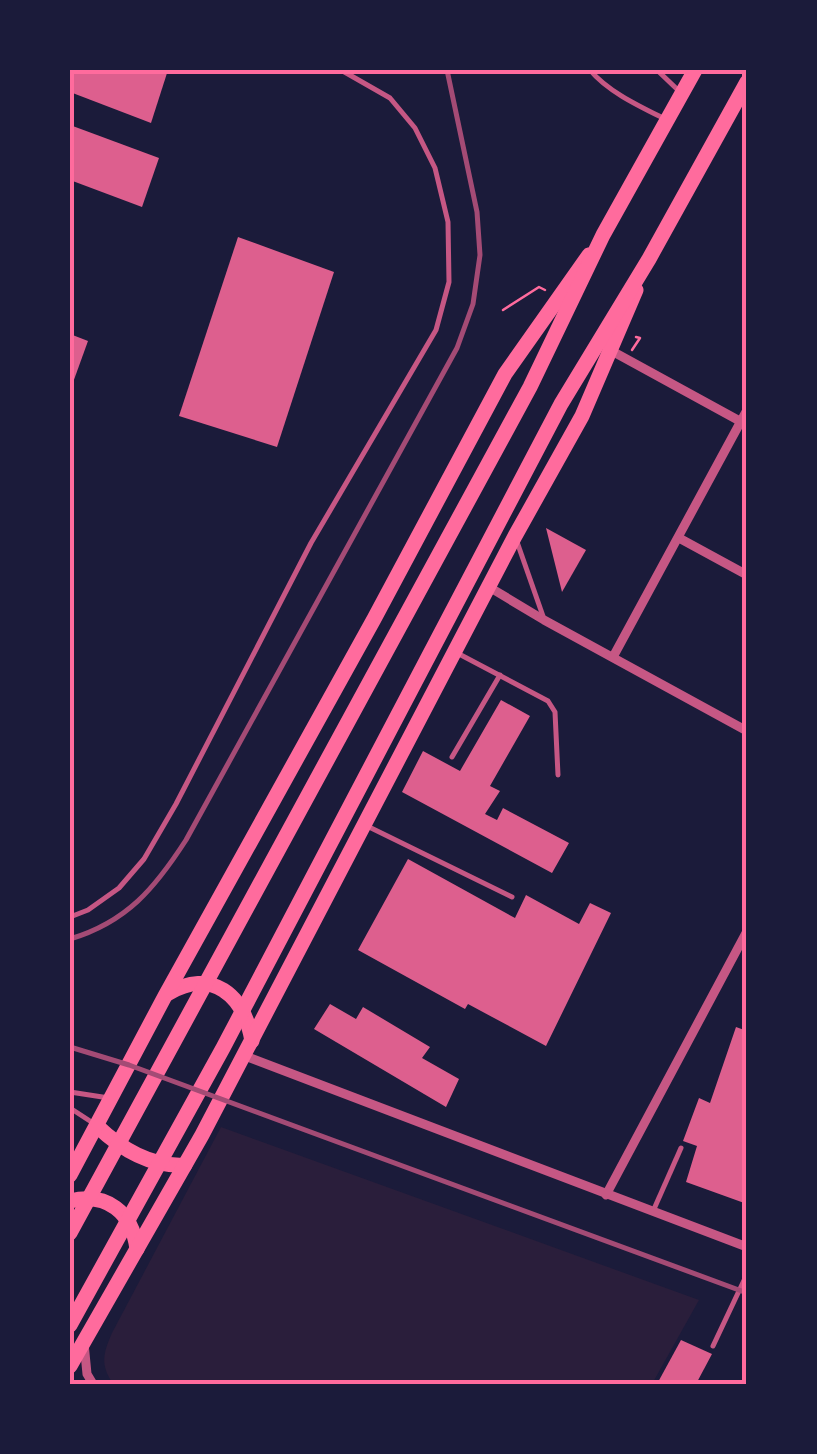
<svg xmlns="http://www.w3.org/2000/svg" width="817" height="1454" viewBox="0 0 817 1454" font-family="'Work Sans',sans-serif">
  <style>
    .green { fill: #2a1e3b }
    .building { fill: #dd5f8e }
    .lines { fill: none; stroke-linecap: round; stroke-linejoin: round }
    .path { stroke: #ff6b9d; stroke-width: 2.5 }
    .service { stroke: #c65784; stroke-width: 5 }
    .minor { stroke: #c65784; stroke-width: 9 }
    .primary { stroke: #ff6b9d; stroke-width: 15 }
    .trunk { stroke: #ff6b9d; stroke-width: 15 }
    .rail { stroke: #a44b75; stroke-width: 5 }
    .neatline { fill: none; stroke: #ff6b9d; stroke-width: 4 }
  </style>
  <rect width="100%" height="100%" fill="#1b1b3a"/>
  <path class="green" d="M221,1127l478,173 -47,84h-539c-13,-20 -10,-30 -1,-51z"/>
  <g class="building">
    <polygon points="70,70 168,70 151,123 70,92"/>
    <polygon points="70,125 159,158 142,207 70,180"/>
    <polygon points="238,237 334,272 277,447 179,416"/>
    <polygon points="70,334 88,341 71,388 70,388"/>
    <polygon points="546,528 586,550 562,592"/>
    <polygon points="501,700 530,716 490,786 500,791 485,814 497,820 503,808 569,843 552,873 402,792 423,751 460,771"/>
    <polygon points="408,859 515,918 526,895 579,924 590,903 611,913 546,1046 468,1004 465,1009 358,950"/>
    <polygon points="330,1004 356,1019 363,1007 430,1047 422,1058 459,1079 446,1107 314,1029"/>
    <polygon points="736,1027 747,1031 747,1204 686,1182 697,1146 683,1141 699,1098 710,1103"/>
    <polygon points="681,1340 712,1354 696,1384 657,1384"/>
  </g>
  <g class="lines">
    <g class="path">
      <polyline points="503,310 539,287 545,290"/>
      <polyline points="632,350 640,338 636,337"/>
    </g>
    <g class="service">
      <path d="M590,70c18,22 51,37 77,50"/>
      <polyline points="657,70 680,92"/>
      <polyline points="516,539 544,619"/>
      <polyline points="459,654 548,701 555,712 558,775"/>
      <polyline points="452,757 500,675"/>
      <polyline points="367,826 512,897"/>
      <polyline points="70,917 88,910 119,888 144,859 176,804 311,543 436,330 449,282 448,222 435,168 415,128 390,98 341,70"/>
      <polyline points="70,1092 109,1098"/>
      <polyline points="70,1108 93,1123"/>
      <polyline points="654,1209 681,1148"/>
      <polyline points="713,1346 747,1274"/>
    </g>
    <g class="minor">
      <polyline points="610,350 747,425"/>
      <polyline points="679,538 747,575"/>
      <polyline points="489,587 544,620 747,731"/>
      <polyline points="613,657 747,410"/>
      <polyline points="245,1056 747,1247"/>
      <polyline points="606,1195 747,931"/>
      <polyline points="84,1343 87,1374 93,1384"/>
    </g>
    <g class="primary">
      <path d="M167,994c45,-27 77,1 85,47"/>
      <path d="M97,1126c24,23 54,41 88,39"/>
      <polyline points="70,1175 165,996 374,619 505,374 589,255"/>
      <path d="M70,1201c37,-9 62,11 67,48"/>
      <polyline points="70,1366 202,1135 515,536 582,416 636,290"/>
    </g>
    <g class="trunk">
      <polyline points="70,1233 530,387 603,235 695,70"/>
      <polyline points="70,1325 223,1048 561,404 649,259 747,82"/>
    </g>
    <g class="rail">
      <path d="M70,939c57,-17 85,-51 116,-99l271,-492 16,-44 7,-49 -3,-43 -30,-142"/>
      <polyline points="70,1047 129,1065 747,1293"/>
    </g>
  </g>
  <rect width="817" height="1454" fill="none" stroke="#1b1b3a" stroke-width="145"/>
  <rect x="72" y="72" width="672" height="1310" class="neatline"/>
</svg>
